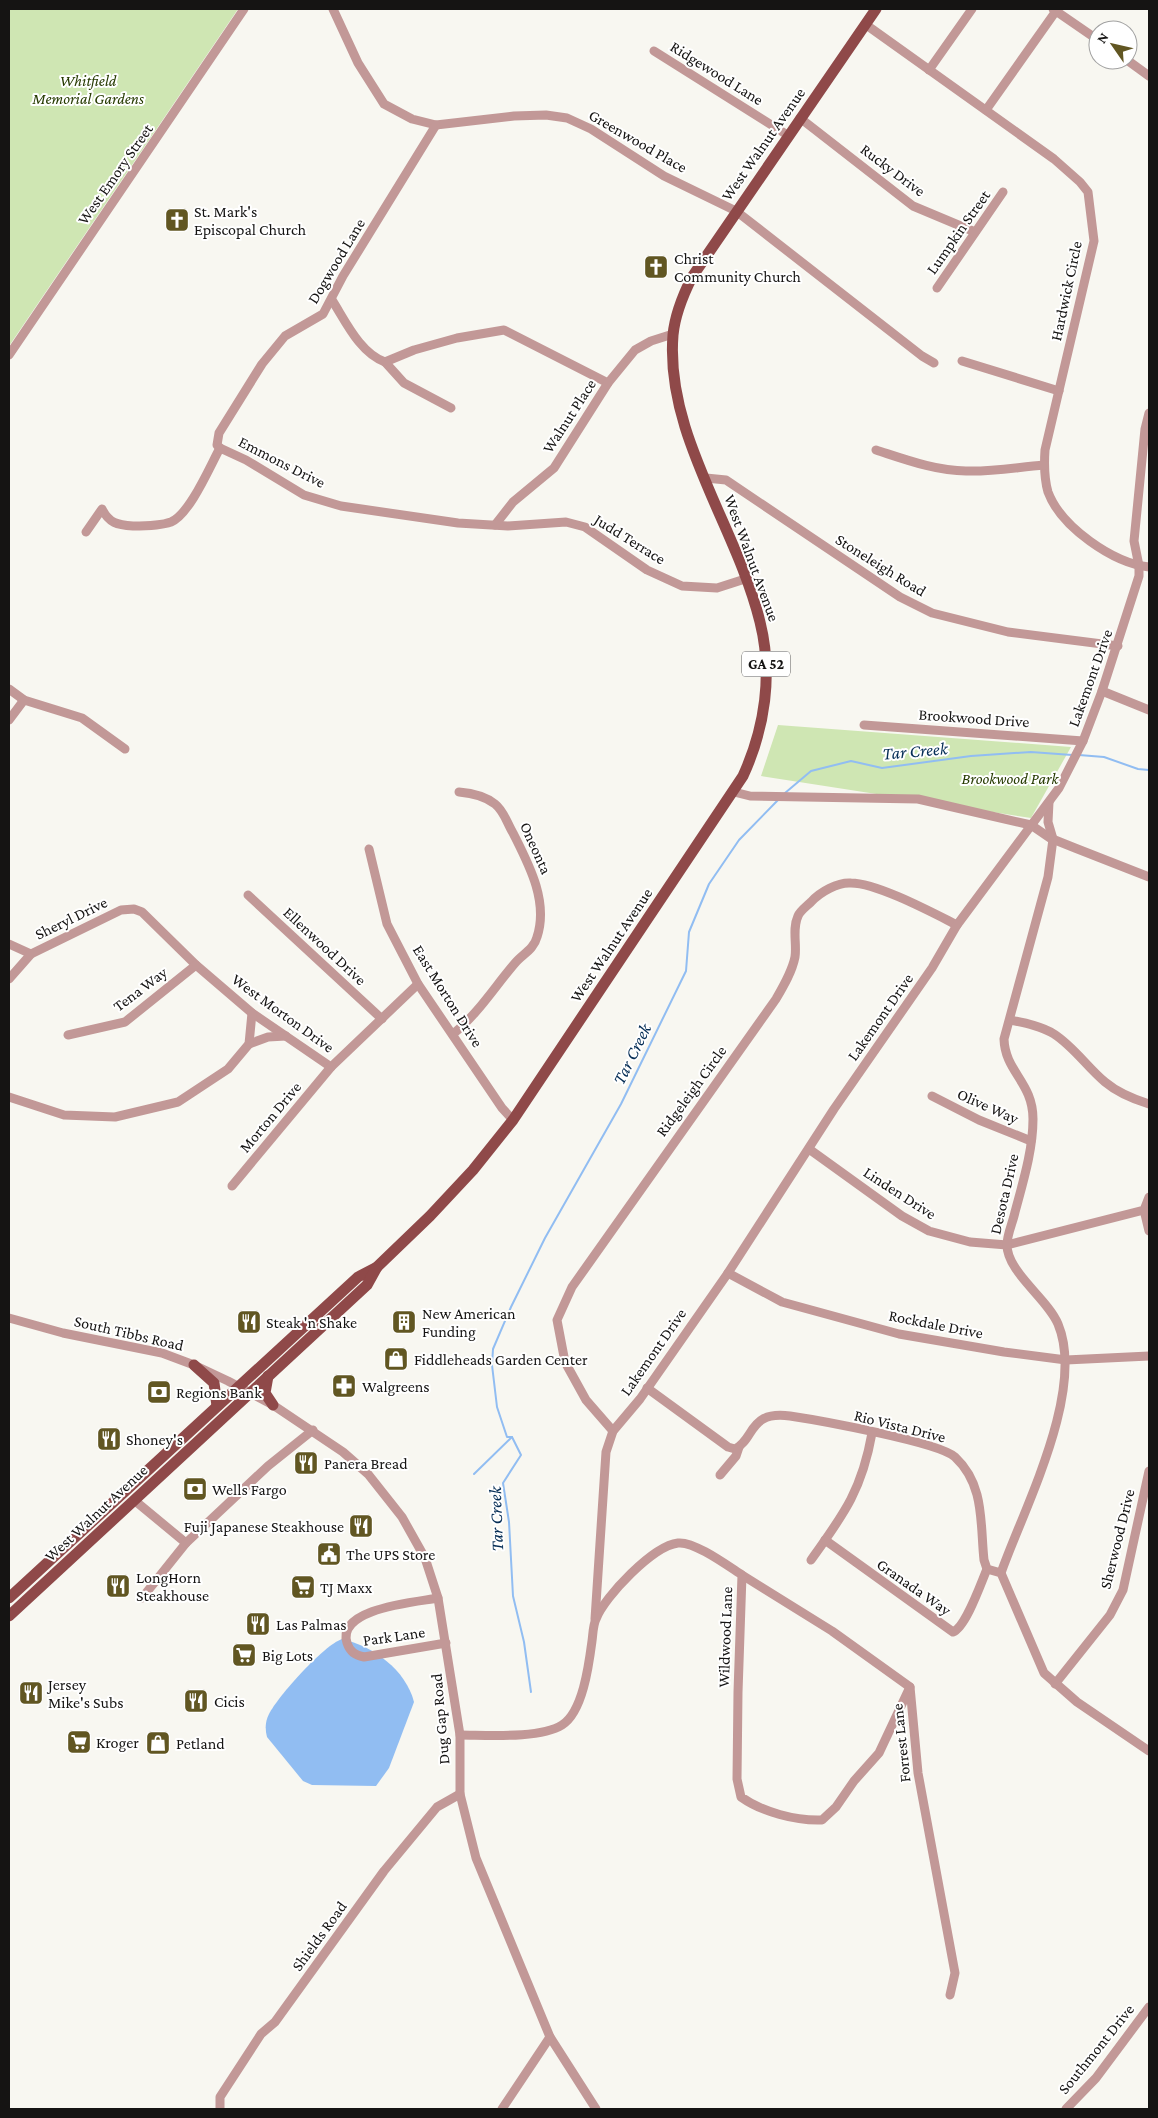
<svg xmlns="http://www.w3.org/2000/svg" width="1158" height="2118" viewBox="0 0 1158 2118" font-family="'Crimson Pro',serif">
  <style>
    .green { fill: #cfe6b3 }
    .water { fill: #91bdf2 }
    .lines { fill: none; stroke-linecap: round; stroke-linejoin: round }
    .stream { stroke: #91bdf2; stroke-width: 2 }
    .minor { stroke: #c29897; stroke-width: 9 }
    .major { stroke: #8f4949; stroke-width: 11 }
    .labels { text-anchor: middle; dominant-baseline: central; stroke-width: 4; stroke-linejoin: round; paint-order: stroke }
    .shield { fill: #fff; stroke: #5b5a5a; stroke-width: 1 }
    .shield-label { font-size: 15px; font-weight: bold; fill: #151413 }
    .street-label { font-size: 16px; fill: #151413; stroke: #fff }
    .park-label { font-size: 16px; font-style: italic; fill: #263a00; stroke: #fff }
    .poi-label { font-size: 16px; fill: #151413; stroke: #fff; text-anchor: start }
    .water-label { font-size: 18px; font-style: italic; fill: #052d55; stroke: #fff }
  </style>
  <rect width="100%" height="100%" fill="#f8f7f1"/>
  <g class="green">
    <polygon points="9,9 238,9 9,346"/>
    <polygon points="778,725 1071,747 1031,818 761,776"/>
  </g>
  <path class="water" d="M342,1639c31,7 64,31 72,63l-25,66 -13,18 -64,-1 -9,-4 -36,-44c-2,-8 -2,-15 2,-23 9,-18 55,-69 73,-75z"/>
  <g class="lines">
    <g class="stream">
      <polyline points="1079,755 1104,757 1138,769 1149,770"/>
      <polyline points="785,793 811,771 851,761 882,768 971,756 1031,752 1072,755"/>
      <polyline points="474,1474 512,1437"/>
      <polyline points="531,1692 524,1642 513,1596 509,1522 503,1483 521,1455 512,1437 507,1437 497,1407 492,1365 493,1349 511,1307 545,1238 621,1104 686,971 689,932 709,884 739,840 778,800"/>
    </g>
    <g class="minor">
      <polyline points="333,9 358,63 384,104 412,119 436,125 514,116 546,115 567,118 591,129 664,176 736,211 922,356 934,363"/>
      <polyline points="1053,9 1098,40"/>
      <path d="M865,24l189,135 26,23 8,10 6,49 -49,209c-1,15 -1,28 3,42 13,35 65,71 101,75"/>
      <polyline points="654,51 789,136"/>
      <polyline points="1127,60 1149,76"/>
      <polyline points="929,70 972,9"/>
      <polyline points="986,110 1056,11"/>
      <polyline points="800,118 913,206 975,232"/>
      <polyline points="937,288 1003,192"/>
      <path d="M332,300c14,22 28,53 53,62l29,-12 43,-12 47,-8 104,53"/>
      <polyline points="9,355 244,9"/>
      <polyline points="962,361 1059,391"/>
      <polyline points="385,362 404,383 451,408"/>
      <polyline points="220,448 217,445 219,433 262,364 285,336 323,314 343,276 436,125"/>
      <path d="M876,450c28,9 60,21 90,21 26,1 52,-4 78,-6"/>
      <polyline points="706,478 726,480 900,597 932,613 1008,632 1118,646"/>
      <polyline points="495,525 513,502 554,468 608,383 635,350 651,341 673,334"/>
      <path d="M86,532l16,-23c7,14 15,16 31,17 12,0 27,0 38,-4 19,-8 39,-56 49,-74l26,12 58,35 37,11 117,17 50,3 58,-4 19,5 62,43 35,16 35,2 28,-9"/>
      <polyline points="9,689 24,700 82,718 125,749"/>
      <polyline points="1102,691 1149,710"/>
      <polyline points="9,720 24,700"/>
      <polyline points="864,725 1083,741"/>
      <polyline points="734,792 750,796 918,799 1031,825 1050,838 1075,848 1149,877"/>
      <polyline points="369,849 387,924 418,984 502,1108 513,1120"/>
      <polyline points="248,895 382,1019"/>
      <polyline points="9,944 31,954"/>
      <polyline points="9,979 31,954 121,910 134,909 142,912 196,965 252,1013 331,1067 418,984"/>
      <path d="M1010,1020c15,3 31,6 44,14 20,13 33,33 51,48 13,11 28,17 44,22"/>
      <path d="M453,1034c25,-20 42,-48 63,-72 7,-8 18,-13 21,-25 12,-36 -9,-74 -24,-104 -6,-10 -9,-22 -18,-29 -10,-8 -24,-11 -36,-12"/>
      <polyline points="68,1035 125,1022 196,965"/>
      <polyline points="249,1044 268,1037 286,1036"/>
      <polyline points="932,1096 979,1120 1031,1141"/>
      <polyline points="9,1097 64,1115 115,1117 178,1102 228,1069 249,1044 252,1013"/>
      <polyline points="809,1149 902,1216 929,1231 970,1242 1007,1245 1144,1210 1149,1197"/>
      <polyline points="232,1186 331,1067"/>
      <polyline points="1144,1210 1149,1231"/>
      <polyline points="728,1273 782,1302 899,1334 1004,1352 1066,1360 1149,1356"/>
      <polyline points="9,1318 63,1333 162,1353 194,1365 228,1381 273,1405 343,1452 368,1474 402,1517 425,1558 438,1598 460,1735 460,1794 476,1858 550,2037 596,2109"/>
      <path d="M647,1388l81,59 7,2c14,-7 15,-23 28,-30 7,-4 19,-4 27,-3 27,4 149,26 165,41 30,28 25,66 29,103l3,9 14,4 43,100 33,29 72,49"/>
      <path d="M613,1431l-27,-31 -21,-38 -8,-42 15,-33 204,-288c7,-12 16,-27 19,-42 2,-13 -3,-28 3,-41 2,-5 9,-10 13,-14 9,-10 27,-20 40,-19 26,0 82,30 106,42"/>
      <polyline points="720,1475 736,1456 739,1447"/>
      <polyline points="134,1500 186,1543 142,1598"/>
      <path d="M825,1540l128,92c13,-5 28,-49 34,-63"/>
      <polyline points="186,1543 268,1466 313,1430"/>
      <path d="M811,1560c33,-46 51,-70 61,-127"/>
      <path d="M1001,1573c23,-65 85,-182 57,-249 -10,-25 -51,-52 -51,-79 0,-11 6,-23 8,-33 8,-30 18,-62 18,-93 0,-37 -28,-47 -29,-80l44,-162 5,-38 -5,-17 1,-20"/>
      <polyline points="742,1575 832,1631 910,1687 918,1773 955,1973 950,1995"/>
      <path d="M438,1598c-21,4 -102,10 -91,45 3,9 8,12 17,14l82,-14"/>
      <polyline points="595,1619 606,1452 613,1431 640,1399 728,1273 834,1109 932,968 957,925 1059,788 1083,741 1102,691 1139,576 1139,566 1134,541 1145,429 1149,413"/>
      <polyline points="1055,1684 1110,1615 1123,1590 1149,1471"/>
      <path d="M460,1735c26,0 80,4 102,-10 21,-13 27,-61 30,-84 1,-7 1,-16 4,-22 9,-23 57,-73 82,-76 16,-2 50,23 64,32l-4,117 -1,87 4,18c21,15 55,24 81,23l14,-13 18,-26 25,-28 31,-66"/>
      <polyline points="220,2109 220,2097 261,2034 275,2022 384,1871 437,1807 460,1794"/>
      <polyline points="502,2109 550,2037"/>
      <polyline points="1066,2109 1096,2078 1149,2007"/>
    </g>
    <g class="major">
      <polyline points="194,1365 214,1383 217,1406"/>
      <polyline points="268,1376 265,1393 273,1405"/>
      <path d="M9,1598l349,-321 19,-10 53,-51 43,-46 40,-50 230,-344c22,-48 30,-102 17,-154 -23,-95 -95,-187 -87,-287 2,-21 10,-40 19,-58l184,-268"/>
      <polyline points="9,1616 367,1285 377,1267"/>
    </g>
  </g>
  <defs>
    <symbol id="church-square" viewBox="-11 -11 22 22"><rect x="-9" y="-9" width="18" height="18" rx="4" fill="#615622" stroke="#fff"/><path d="M-1.2-6h2.4v3.5h3.3v2.4h-3.3V6h-2.4V-.1h-3.3v-2.4h3.3Z" fill="#fff"/></symbol>
    <symbol id="restaurant-square" viewBox="-11 -11 22 22"><rect x="-9" y="-9" width="18" height="18" rx="4" fill="#615622" stroke="#fff"/><path d="M-5-6h1v4h1v-4h1v4h1v-4h1v5L-1.5 .5V6h-2V.5L-5-1ZM5-6V6H3V1.5H1.5Q1.5-4 5-6Z" fill="#fff"/></symbol>
    <symbol id="building-square" viewBox="-11 -11 22 22"><rect x="-9" y="-9" width="18" height="18" rx="4" fill="#615622" stroke="#fff"/><path d="M-4-6H4V6H1V3H-1V6H-4ZM-2.5-4.3h1.7v1.8h-1.7ZM.8-4.3h1.7v1.8H.8ZM-2.5-1h1.7V.8h-1.7ZM.8-1h1.7V.8H.8Z" fill="#fff"/></symbol>
    <symbol id="shop-square" viewBox="-11 -11 22 22"><rect x="-9" y="-9" width="18" height="18" rx="4" fill="#615622" stroke="#fff"/><path d="M-5-2.5h2.3a2.7 3.5 0 0 1 5.4 0H5L5.5 6h-11ZM-1.5-2.5h3a1.5 2.3 0 0 0-3 0Z" fill="#fff"/></symbol>
    <symbol id="pharmacy-square" viewBox="-11 -11 22 22"><rect x="-9" y="-9" width="18" height="18" rx="4" fill="#615622" stroke="#fff"/><path d="M-2-6h4v4h4v4h-4v4h-4v-4h-4v-4h4Z" fill="#fff"/></symbol>
    <symbol id="bank-square" viewBox="-11 -11 22 22"><rect x="-9" y="-9" width="18" height="18" rx="4" fill="#615622" stroke="#fff"/><path d="M-6-4H6V4H-6ZM0-2.3a2.3 2.3 0 1 0 0 4.6a2.3 2.3 0 1 0 0-4.6Z" fill="#fff"/></symbol>
    <symbol id="civic-square" viewBox="-11 -11 22 22"><rect x="-9" y="-9" width="18" height="18" rx="4" fill="#615622" stroke="#fff"/><path d="M-.6-6.5H3V-4.5H.6V-3L4-1V1h2V6H-6V1h2V-1L-.6-3ZM-1.2 2.5V6h2.4V2.5Z" fill="#fff"/></symbol>
    <symbol id="supermarket-square" viewBox="-11 -11 22 22"><rect x="-9" y="-9" width="18" height="18" rx="4" fill="#615622" stroke="#fff"/><path d="M-6-5.5h2.5l.6 2H6L4.5 2H-2.5L-4.4-4H-6ZM-1.5 3.2a1.3 1.3 0 1 0 .1 0ZM3 3.2a1.3 1.3 0 1 0 .1 0Z" fill="#fff"/></symbol>
  </defs>
  <g fill-rule="evenodd">
    <use href="#church-square" x="163" y="206" width="28" height="28"/>
    <use href="#church-square" x="642" y="253" width="28" height="28"/>
    <use href="#restaurant-square" x="235" y="1308" width="28" height="28"/>
    <use href="#building-square" x="390" y="1308" width="28" height="28"/>
    <use href="#shop-square" x="382" y="1345" width="28" height="28"/>
    <use href="#pharmacy-square" x="330" y="1372" width="28" height="28"/>
    <use href="#bank-square" x="145" y="1378" width="28" height="28"/>
    <use href="#restaurant-square" x="95" y="1425" width="28" height="28"/>
    <use href="#restaurant-square" x="292" y="1449" width="28" height="28"/>
    <use href="#bank-square" x="181" y="1475" width="28" height="28"/>
    <use href="#restaurant-square" x="347" y="1512" width="28" height="28"/>
    <use href="#civic-square" x="315" y="1540" width="28" height="28"/>
    <use href="#restaurant-square" x="104" y="1572" width="28" height="28"/>
    <use href="#supermarket-square" x="289" y="1573" width="28" height="28"/>
    <use href="#restaurant-square" x="244" y="1610" width="28" height="28"/>
    <use href="#supermarket-square" x="230" y="1641" width="28" height="28"/>
    <use href="#restaurant-square" x="17" y="1679" width="28" height="28"/>
    <use href="#restaurant-square" x="182" y="1687" width="28" height="28"/>
    <use href="#supermarket-square" x="65" y="1728" width="28" height="28"/>
    <use href="#shop-square" x="144" y="1729" width="28" height="28"/>
  </g>
  <g class="labels">
    <rect class="shield" x="742" y="651.5" width="48" height="25" rx="4"/>
    <g class="shield-label">
      <text x="766" y="664">GA 52</text>
    </g>
    <g class="street-label">
      <text transform="translate(717 73) rotate(32)">Ridgewood Lane</text>
      <text transform="translate(638 141) rotate(30)">Greenwood Place</text>
      <text transform="translate(763 144) rotate(-55)">West Walnut Avenue</text>
      <text transform="translate(893 170) rotate(37)">Rucky Drive</text>
      <text transform="translate(115 174) rotate(-55)">West Emory Street</text>
      <text transform="translate(958 232) rotate(-55)">Lumpkin Street</text>
      <text transform="translate(336 261) rotate(-59)">Dogwood Lane</text>
      <text transform="translate(1066 291) rotate(-78)">Hardwick Circle</text>
      <text transform="translate(569 416) rotate(-57)">Walnut Place</text>
      <text transform="translate(282 462) rotate(27)">Emmons Drive</text>
      <text transform="translate(630 539) rotate(32)">Judd Terrace</text>
      <text transform="translate(752 558) rotate(70)">West Walnut Avenue</text>
      <text transform="translate(881 565) rotate(32)">Stoneleigh Road</text>
      <text transform="translate(1090 678) rotate(-70)">Lakemont Drive</text>
      <text transform="translate(974 718) rotate(4)">Brookwood Drive</text>
      <text transform="translate(536 848) rotate(66)">Oneonta</text>
      <text transform="translate(71 918) rotate(-26)">Sheryl Drive</text>
      <text transform="translate(611 945) rotate(-56)">West Walnut Avenue</text>
      <text transform="translate(325 946) rotate(43)">Ellenwood Drive</text>
      <text transform="translate(140 989) rotate(-37)">Tena Way</text>
      <text transform="translate(448 996) rotate(58)">East Morton Drive</text>
      <text transform="translate(283 1013) rotate(36)">West Morton Drive</text>
      <text transform="translate(880 1017) rotate(-55)">Lakemont Drive</text>
      <text transform="translate(691 1091) rotate(-54)">Ridgeleigh Circle</text>
      <text transform="translate(988 1106) rotate(24)">Olive Way</text>
      <text transform="translate(270 1117) rotate(-50)">Morton Drive</text>
      <text transform="translate(900 1193) rotate(33)">Linden Drive</text>
      <text transform="translate(1004 1194) rotate(-77)">Desota Drive</text>
      <text transform="translate(936 1324) rotate(11)">Rockdale Drive</text>
      <text transform="translate(129 1333) rotate(13)">South Tibbs Road</text>
      <text transform="translate(653 1352) rotate(-55)">Lakemont Drive</text>
      <text transform="translate(900 1426) rotate(14)">Rio Vista Drive</text>
      <text transform="translate(96 1513) rotate(-43)">West Walnut Avenue</text>
      <text transform="translate(1117 1539) rotate(-76)">Sherwood Drive</text>
      <text transform="translate(914 1587) rotate(35)">Granada Way</text>
      <text transform="translate(394 1636) rotate(-8)">Park Lane</text>
      <text transform="translate(725 1637) rotate(-88)">Wildwood Lane</text>
      <text transform="translate(440 1719) rotate(-95)">Dug Gap Road</text>
      <text transform="translate(901 1743) rotate(-96)">Forrest Lane</text>
      <text transform="translate(319 1936) rotate(-54)">Shields Road</text>
      <text transform="translate(1096 2049) rotate(-51)">Southmont Drive</text>
    </g>
    <g class="park-label">
      <text x="88" y="80">Whitfield<tspan x="88" dy="18">Memorial Gardens</tspan></text>
      <text x="1010" y="778">Brookwood Park</text>
    </g>
    <g class="poi-label">
      <text x="194" y="211">St. Mark's<tspan x="194" dy="18">Episcopal Church</tspan></text>
      <text x="674" y="258">Christ<tspan x="674" dy="18">Community Church</tspan></text>
      <text x="422" y="1313">New American<tspan x="422" dy="18">Funding</tspan></text>
      <text x="266" y="1322">Steak 'n Shake</text>
      <text x="414" y="1359">Fiddleheads Garden Center</text>
      <text x="362" y="1386">Walgreens</text>
      <text x="176" y="1392">Regions Bank</text>
      <text x="126" y="1439">Shoney's</text>
      <text x="324" y="1463">Panera Bread</text>
      <text x="212" y="1489">Wells Fargo</text>
      <text x="344" y="1526" text-anchor="end">Fuji Japanese Steakhouse</text>
      <text x="346" y="1554">The UPS Store</text>
      <text x="136" y="1577">LongHorn<tspan x="136" dy="18">Steakhouse</tspan></text>
      <text x="320" y="1587">TJ Maxx</text>
      <text x="276" y="1624">Las Palmas</text>
      <text x="262" y="1655">Big Lots</text>
      <text x="48" y="1684">Jersey<tspan x="48" dy="18">Mike's Subs</tspan></text>
      <text x="214" y="1701">Cicis</text>
      <text x="96" y="1742">Kroger</text>
      <text x="176" y="1743">Petland</text>
    </g>
    <g class="water-label">
      <text transform="translate(915 751) rotate(-5)">Tar Creek</text>
      <text transform="translate(632 1054) rotate(-64)">Tar Creek</text>
      <text transform="translate(496 1519) rotate(-92)">Tar Creek</text>
    </g>
  </g>
  <rect width="1158" height="2118" fill="none" stroke="#151413" stroke-width="20"/>
  <g transform="translate(1113 45) rotate(304)"><circle r="24" fill="#ffffff" stroke="#a1a1a1"/>
  <path d="M0-4L9 19L0 12L-9 19Z" fill="#615622"/>
  <text y="-8" font-size="14" font-weight="bold" text-anchor="middle" fill="#151413">N</text>
  </g>
</svg>
